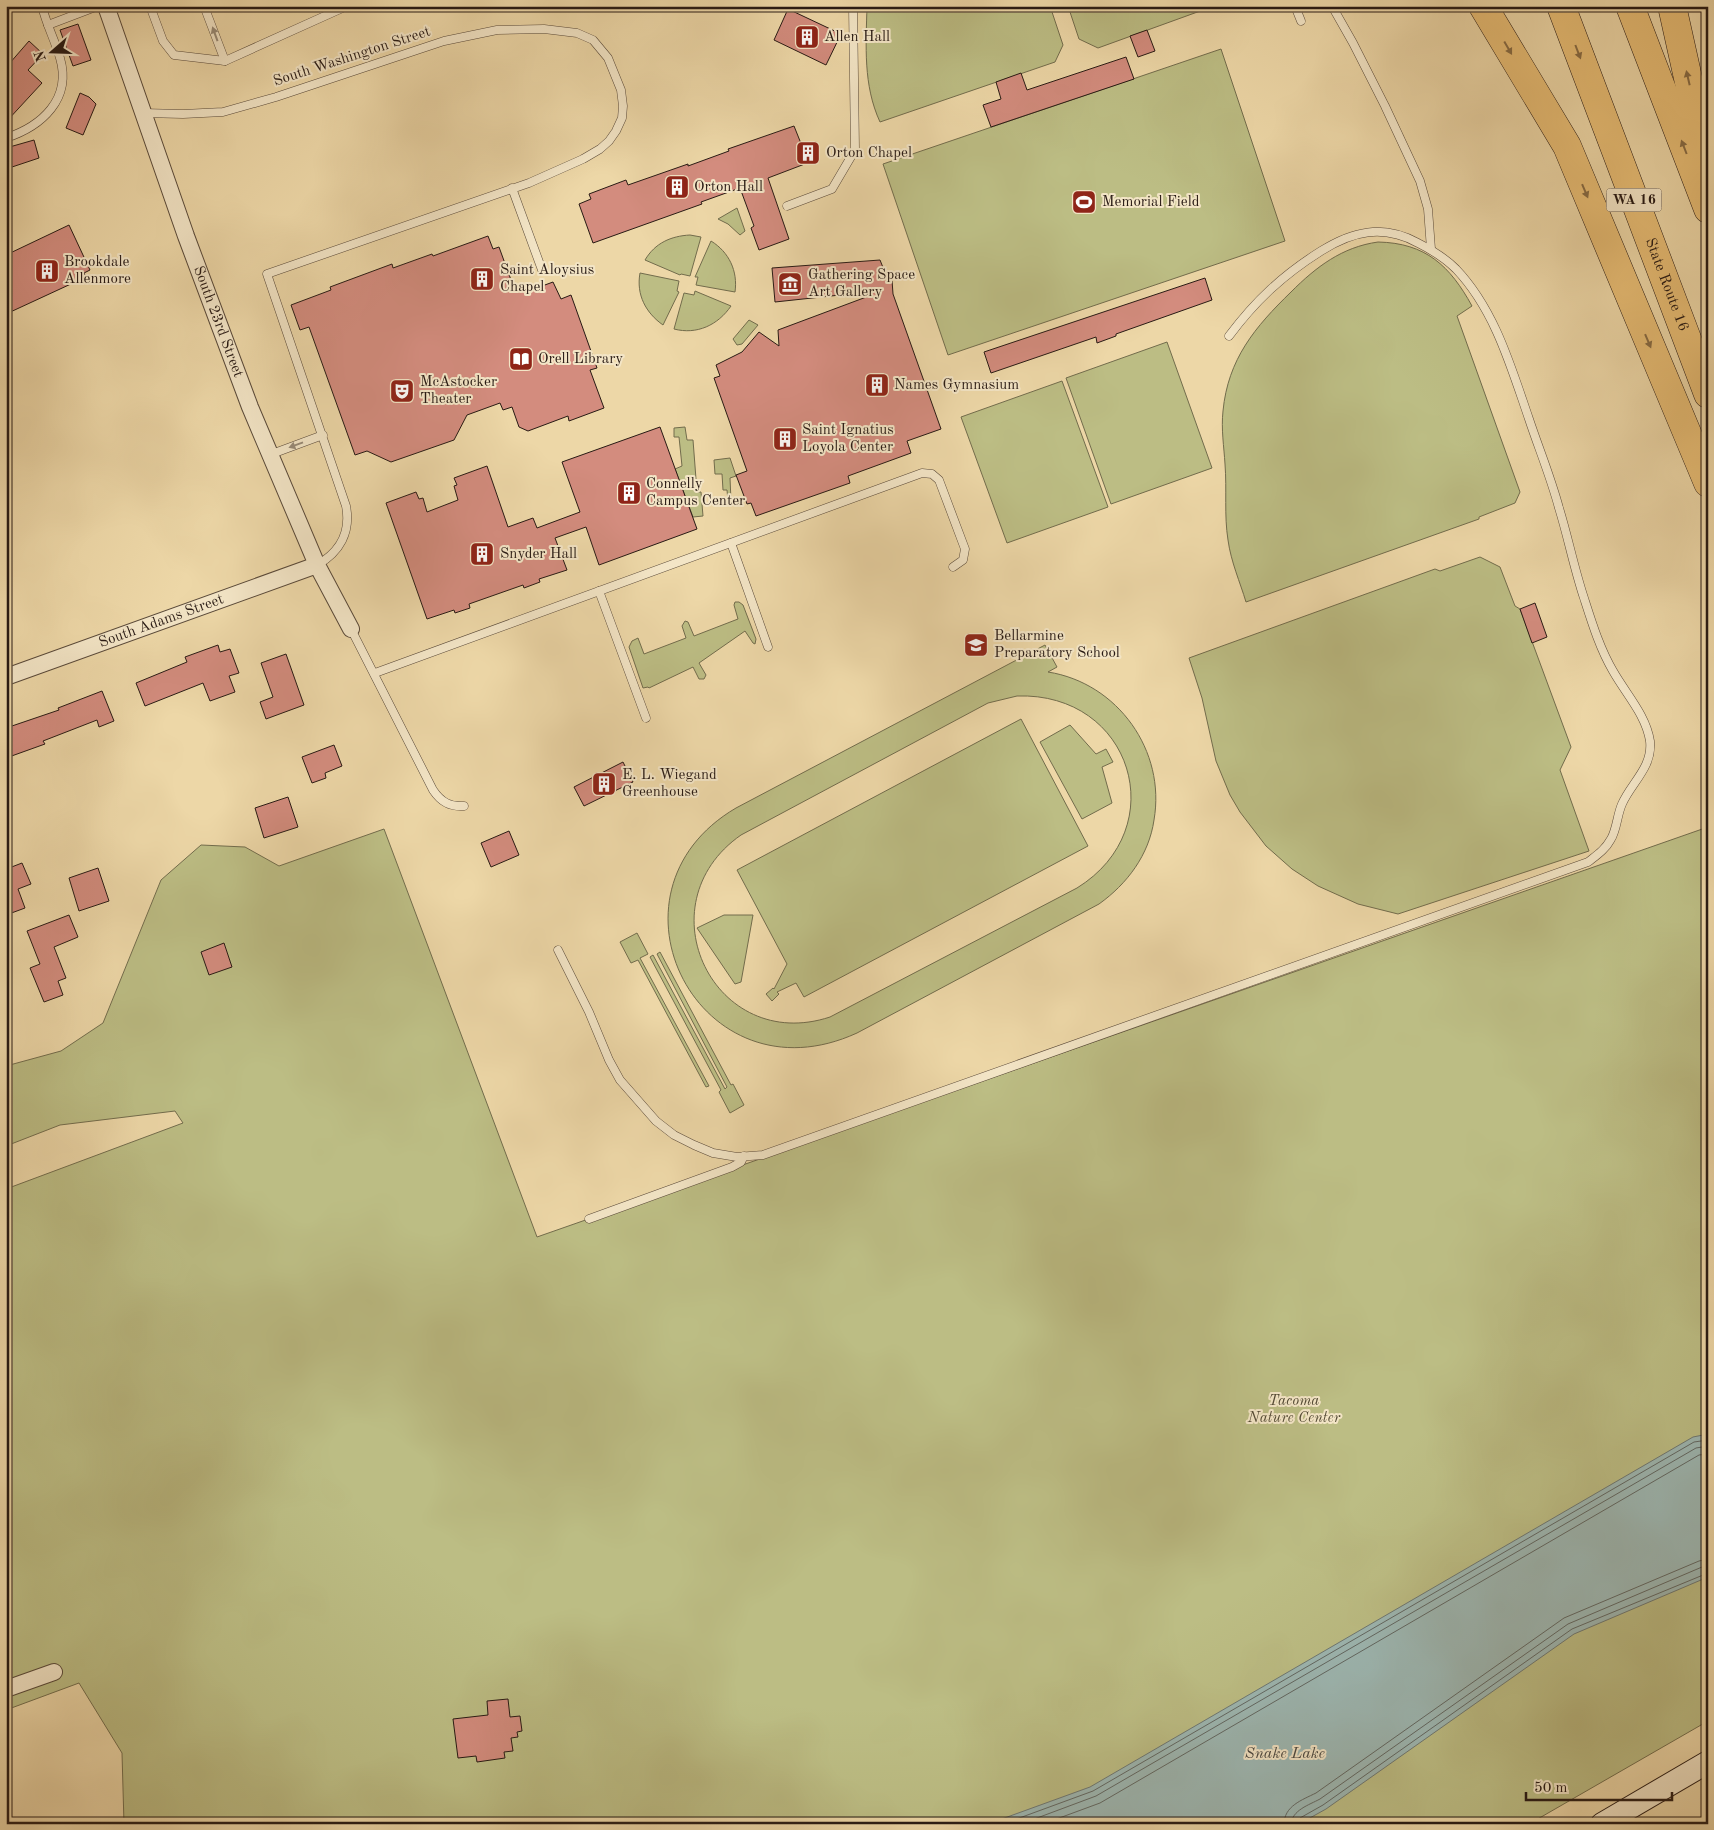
<svg xmlns="http://www.w3.org/2000/svg" width="1714" height="1830" viewBox="0 0 1714 1830" font-family="'Old Standard TT',serif">
  <style>
    .green { fill: #bcbd84; stroke: #726c4c; fill-rule: evenodd }
    .water { fill: #9db7b2; stroke: #6e7873 }
    .lines { fill: none; stroke-linecap: round; stroke-linejoin: round }
    .shore { stroke: #626863; stroke-width: 1 }
    .building { fill: #d38c7e; stroke: #281a14 }
    .service-casing { stroke: #594939; stroke-width: 9 }
    .minor-casing { stroke: #594939; stroke-width: 18 }
    .secondary-casing { stroke: #281a14; stroke-width: 24 }
    .motorway-casing { stroke: #281a14; stroke-width: 29 }
    .service { stroke: #f3e5c6; stroke-width: 8 }
    .minor { stroke: #f3e5c6; stroke-width: 16 }
    .secondary { stroke: #f3e5c6; stroke-width: 22 }
    .motorway { stroke: #e6bc74; stroke-width: 28 }
    .oneway { fill: #988a76 }
    .oneway2 { fill: #876b44 }
    .labels { text-anchor: middle; dominant-baseline: central; stroke-width: 4; stroke-linejoin: round; paint-order: stroke }
    .shield { fill: #f3e5c6; stroke: #655749; stroke-width: 1 }
    .shield-label { font-size: 14px; font-weight: bold; fill: #281a14 }
    .poi-label { font-size: 15px; fill: #281a14; stroke: #f3e5c6; text-anchor: start }
    .street-label { font-size: 15px; fill: #281a14; stroke: #f3e5c6 }
    .park-label { font-size: 15px; font-style: italic; fill: #544b36; stroke: #f3e5c6 }
    .water-label { font-size: 16px; font-style: italic; fill: #4b4943; stroke: #f3e5c6 }
  </style>
  <rect width="100%" height="100%" fill="#edd7a7"/>
  <filter id="stains"><feTurbulence type="fractalNoise" baseFrequency=".004" numOctaves="4"/><feColorMatrix values="0 0 0 0 .2 0 0 0 0 .09 0 0 0 0 .02 0 0 0 .5 -.17"/></filter>
  <radialGradient id="worn" r=".72"><stop offset=".6" stop-color="#630" stop-opacity="0"/><stop offset="1" stop-color="#630" stop-opacity=".3"/></radialGradient>
  <g class="green">
    <path d="M867,6h183l13,39 -8,17 -175,60c-17,-37 -14,-76 -13,-116z"/>
    <polygon points="1068,6 1214,6 1098,48 1079,39"/>
    <polygon points="1221,49 1285,241 948,355 883,164"/>
    <polygon points="737,208 745,231 740,235 728,224 718,219"/>
    <path d="M690,235l11,2 -11,39 -9,-2 -1,1 -35,-15c10,-17 26,-24 45,-25z"/>
    <path d="M711,241c18,11 27,30 24,51l-39,-7 2,-8h-3z"/>
    <path d="M1378,242c48,1 72,24 94,64l-15,10 63,176 -5,11 -36,14v2l-233,83c-6,-20 -15,-40 -18,-62 -4,-25 -1,-50 -3,-76 -1,-17 -4,-35 -2,-53 5,-52 32,-84 68,-119 25,-25 51,-45 87,-50z"/>
    <path d="M640,273l39,8 -2,10 2,1 -16,33c-17,-12 -27,-30 -23,-52z"/>
    <path d="M695,291l36,15c-13,19 -34,29 -57,23l10,-36 10,2z"/>
    <polygon points="749,320 758,325 742,344 737,345 733,339"/>
    <polygon points="1167,342 1212,468 1111,504 1066,378"/>
    <polygon points="1062,381 1108,507 1007,543 961,417"/>
    <polygon points="685,427 687,440 693,440 697,492 701,492 703,516 693,517 675,469 682,466 679,437 674,437 674,428"/>
    <polygon points="730,458 736,476 730,478 731,501 728,501 727,490 723,490 722,474 715,474 714,460"/>
    <polygon points="1480,557 1500,567 1515,606 1520,609 1571,747 1560,770 1589,851 1398,914 1358,904 1318,886 1292,869 1266,846 1240,812 1230,795 1216,761 1202,698 1189,658 1435,569 1440,571"/>
    <polygon points="735,602 739,602 743,605 756,639 755,644 753,643 745,631 699,663 706,675 704,679 699,679 693,667 649,688 648,687 643,688 629,647 632,641 638,638 644,654 686,638 682,626 685,621 688,622 694,636 738,619 734,605"/>
    <path d="M1045,645l12,22 -9,5c70,11 118,79 106,148 -5,35 -27,64 -55,84l-242,129c-157,72 -266,-140 -121,-225zM1017,696c115,-4 157,132 60,192l-247,129c-115,38 -189,-112 -89,-182l247,-132z"/>
    <polygon points="1021,719 1088,846 804,997 796,983 777,992 779,994 772,1001 766,994 773,988 774,989 787,964 737,870"/>
    <polygon points="1070,725 1096,754 1106,749 1113,762 1102,767 1112,803 1082,819 1040,742"/>
    <polygon points="1708,827 1708,1721 1529,1824 124,1824 122,1753 79,1683 6,1710 6,1189 183,1123 175,1111 60,1125 6,1146 6,1066 61,1051 103,1023 161,880 201,845 245,847 279,866 384,829 537,1237"/>
    <polygon points="724,915 753,915 741,982 735,984 697,928"/>
    <polygon points="637,933 648,954 640,958 709,1086 706,1087 638,960 631,963 620,942"/>
    <polygon points="660,952 731,1085 733,1084 744,1105 730,1113 719,1092 721,1090 650,957 653,955 725,1089 727,1087 657,954"/>
  </g>
  <polygon class="water" points="1708,1434 1708,1577 1574,1634 1326,1809 1299,1824 988,1824 1090,1787 1693,1437"/>
  <g class="lines">
    <g class="shore">
      <polyline points="1003,1824 1093,1791 1694,1442 1708,1440"/>
      <polyline points="1021,1824 1096,1796 1696,1448 1708,1446"/>
      <polyline points="1043,1824 1100,1803 1699,1455 1708,1454"/>
      <path d="M1284,1824c0,-18 18,-24 32,-31l248,-175 135,-57 9,-2"/>
      <path d="M1291,1824c1,-14 18,-19 29,-25l248,-175 134,-57 6,-1"/>
      <polyline points="1297,1824 1300,1818 1323,1805 1572,1629 1708,1573"/>
    </g>
  </g>
  <g class="building">
    <polygon points="788,9 841,34 826,65 774,40"/>
    <polygon points="78,24 91,60 73,66 60,30"/>
    <polygon points="1147,30 1155,51 1138,57 1130,36"/>
    <polygon points="29,41 43,54 28,70 42,83 6,122 6,64 9,64"/>
    <polygon points="1126,57 1134,79 991,127 983,105 1001,99 996,82 1021,73 1027,90"/>
    <polygon points="80,93 89,97 96,104 83,135 66,128"/>
    <polygon points="794,126 802,146 810,150 813,156 810,162 768,178 789,239 759,250 751,228 754,226 740,188 701,202 702,204 593,243 579,204 591,199 589,194 626,180 628,185 688,164 688,166 729,151 728,149"/>
    <polygon points="34,140 39,158 6,169 6,148"/>
    <polygon points="69,225 90,270 84,273 86,277 6,314 6,255"/>
    <polygon points="488,236 493,249 499,247 515,291 534,289 553,282 561,299 571,295 597,368 590,370 604,408 569,421 568,416 528,431 519,427 512,407 503,410 500,403 467,415 454,440 391,462 367,451 355,455 309,327 300,330 291,305 331,290 330,287 392,264 393,268 432,254 433,256"/>
    <polygon points="880,260 888,280 892,280 893,294 941,429 907,441 911,453 848,476 850,483 756,516 751,503 747,504 736,475 747,471 714,378 720,376 716,365 742,352 759,332 779,346 778,330 869,296 868,292 775,302 772,268"/>
    <polygon points="1205,278 1212,300 1116,334 1116,336 1097,343 1096,337 991,373 984,352"/>
    <polygon points="660,427 697,529 599,565 586,527 555,538 567,570 539,579 540,582 524,588 523,585 469,604 470,608 455,613 454,610 427,619 386,503 416,492 419,499 423,498 427,512 458,500 454,486 457,485 454,478 487,466 508,527 533,518 537,528 580,512 562,462"/>
    <polygon points="1535,603 1547,637 1532,643 1520,609"/>
    <polygon points="218,645 220,652 230,649 239,673 229,676 235,692 210,701 203,683 145,706 136,683 187,662 185,657"/>
    <polygon points="286,654 304,705 266,719 260,702 273,697 261,663"/>
    <polygon points="102,691 114,721 99,727 97,720 43,741 45,744 6,758 6,728 59,710 58,708"/>
    <polygon points="334,745 342,766 325,773 326,778 312,783 302,757"/>
    <polygon points="623,762 633,782 584,806 574,787"/>
    <polygon points="288,797 298,827 264,838 255,808"/>
    <polygon points="509,831 519,855 491,867 481,843"/>
    <polygon points="6,863 9,868 22,863 31,884 18,889 25,908 6,915"/>
    <polygon points="98,868 109,901 79,911 69,878"/>
    <polygon points="69,915 78,937 54,947 66,978 58,981 63,995 44,1002 30,968 40,964 27,931"/>
    <polygon points="224,943 232,967 209,975 201,952"/>
    <polygon points="508,1699 510,1717 520,1716 522,1731 517,1732 518,1737 511,1738 513,1751 504,1752 505,1758 477,1762 476,1756 458,1758 453,1719 488,1715 487,1701"/>
  </g>
  <g class="lines">
    <defs>
      <g id="service">
        <polyline points="150,6 163,41 174,55 225,61 347,6"/>
        <polyline points="204,6 225,61"/>
        <polyline points="1295,6 1301,21"/>
        <polyline points="1332,6 1353,43 1385,106 1420,181 1428,209 1431,249"/>
        <polyline points="48,25 98,6"/>
        <path d="M143,113l40,1 40,-2 53,-15 168,-56 53,-11 47,-1 33,4 16,7 15,18 13,32 2,16 -1,12 -6,13 -7,10 -9,8 -17,10 -54,24 -262,91 79,232c5,26 -6,46 -29,59"/>
        <path d="M6,138c36,-12 66,-39 54,-80 -5,-18 -14,-34 -18,-52"/>
        <polyline points="512,188 542,270"/>
        <polyline points="787,206 832,189 855,150 853,6"/>
        <polyline points="269,455 323,435"/>
        <polyline points="731,543 768,647"/>
        <polyline points="599,591 646,718"/>
        <path d="M351,629l82,161c8,12 17,17 31,16"/>
        <polyline points="375,673 922,473 932,474 939,480 965,549 963,560 953,567"/>
        <path d="M558,950l31,62 20,48 11,20 36,41 18,14 20,10 19,8 24,4 26,-2 825,-293c9,-7 17,-12 23,-23 6,-10 6,-24 11,-35 9,-21 31,-37 28,-63 -4,-26 -24,-47 -37,-70 -13,-22 -21,-48 -29,-73 -10,-30 -16,-61 -25,-90 -8,-30 -20,-59 -30,-89 -18,-52 -34,-109 -73,-150 -11,-11 -24,-19 -38,-26 -35,-19 -65,-12 -97,8 -38,24 -65,49 -92,85"/>
        <polyline points="589,1219 732,1167 741,1162 744,1156"/>
      </g>
      <g id="minor">
        <path id="s1" d="M106,6l80,230 64,171 67,158 34,64"/>
        <path id="s2" d="M6,677l311,-112"/>
        <polyline points="6,1689 54,1672"/>
      </g>
      <polyline id="secondary" points="1602,1824 1708,1762"/>
      <g id="motorway">
        <polyline points="1483,6 1567,146 1708,483"/>
        <path id="s3" d="M1561,6l147,388"/>
        <polyline points="1630,6 1708,209"/>
        <polyline points="1672,6 1694,105 1708,142"/>
      </g>
    </defs>
    <use href="#service" class="service-casing"/>
    <use href="#minor" class="minor-casing"/>
    <use href="#secondary" class="secondary-casing"/>
    <use href="#motorway" class="motorway-casing"/>
    <use href="#service" class="service"/>
    <use href="#minor" class="minor"/>
    <use href="#secondary" class="secondary"/>
    <use href="#motorway" class="motorway"/>
  </g>
  <defs><path id="oneway-solid" d="M-6-.8H1V-3.2L6.5 0L1 3.2V.8H-6Z" transform="scale(1.25)"/></defs>
  <g class="oneway">
    <use href="#oneway-solid" transform="translate(215 34) rotate(-110)"/>
    <use href="#oneway-solid" transform="translate(296 445) rotate(160)"/>
  </g>
  <g class="oneway2">
    <use href="#oneway-solid" transform="translate(1508 48) rotate(60)"/>
    <use href="#oneway-solid" transform="translate(1578 52) rotate(69)"/>
    <use href="#oneway-solid" transform="translate(1688 78) rotate(-103)"/>
    <use href="#oneway-solid" transform="translate(1684 147) rotate(-111)"/>
    <use href="#oneway-solid" transform="translate(1585 191) rotate(67)"/>
    <use href="#oneway-solid" transform="translate(1648 341) rotate(67)"/>
  </g>
  <defs>
    <symbol id="building-square" viewBox="-11 -11 22 22"><rect x="-9" y="-9" width="18" height="18" rx="4" fill="#8f2418" stroke="#f3e5c6"/><path d="M-4-6H4V6H1V3H-1V6H-4ZM-2.5-4.3h1.7v1.8h-1.7ZM.8-4.3h1.7v1.8H.8ZM-2.5-1h1.7V.8h-1.7ZM.8-1h1.7V.8H.8Z" fill="#fff"/></symbol>
    <symbol id="stadium-square" viewBox="-11 -11 22 22"><rect x="-9" y="-9" width="18" height="18" rx="4" fill="#8f2418" stroke="#f3e5c6"/><path d="M0-5a6.5 5 0 1 0 0 10a6.5 5 0 1 0 0-10ZM-3.5-1.8h7v3.6h-7Z" fill="#fff"/></symbol>
    <symbol id="museum-square" viewBox="-11 -11 22 22"><rect x="-9" y="-9" width="18" height="18" rx="4" fill="#8f2418" stroke="#f3e5c6"/><path d="M0-6L6-3V-2H-6V-3ZM-5-1h2V3h-2ZM-1-1h2V3h-2ZM3-1h2V3H3ZM-6 4H6V6H-6Z" fill="#fff"/></symbol>
    <symbol id="library-square" viewBox="-11 -11 22 22"><rect x="-9" y="-9" width="18" height="18" rx="4" fill="#8f2418" stroke="#f3e5c6"/><path d="M-6-4Q-3-5.5-.7-3.5V5Q-3 3-6 4ZM6-4Q3-5.5 .7-3.5V5Q3 3 6 4Z" fill="#fff"/></symbol>
    <symbol id="theatre-square" viewBox="-11 -11 22 22"><rect x="-9" y="-9" width="18" height="18" rx="4" fill="#8f2418" stroke="#f3e5c6"/><path d="M-5-5.5Q0-4 5-5.5V0Q5 5 0 6Q-5 5-5 0ZM-3.3-2.5H-1v1.5H-3.3ZM1-2.5H3.3v1.5H1ZM-2.8 1Q0 5.5 2.8 1Z" fill="#fff"/></symbol>
    <symbol id="school-square" viewBox="-11 -11 22 22"><rect x="-9" y="-9" width="18" height="18" rx="4" fill="#8f2418" stroke="#f3e5c6"/><path d="M0-5L7-2L0 1L-7-2ZM-4 1L0 2.5L4 1V4Q0 6-4 4Z" fill="#fff"/></symbol>
  </defs>
  <g fill-rule="evenodd">
    <use href="#building-square" x="793" y="23" width="28" height="28"/>
    <use href="#building-square" x="794" y="139" width="28" height="28"/>
    <use href="#building-square" x="663" y="173" width="28" height="28"/>
    <use href="#stadium-square" x="1070" y="188" width="28" height="28"/>
    <use href="#building-square" x="33" y="257" width="28" height="28"/>
    <use href="#building-square" x="468" y="265" width="28" height="28"/>
    <use href="#museum-square" x="776" y="270" width="28" height="28"/>
    <use href="#library-square" x="507" y="345" width="28" height="28"/>
    <use href="#building-square" x="863" y="371" width="28" height="28"/>
    <use href="#theatre-square" x="388" y="377" width="28" height="28"/>
    <use href="#building-square" x="771" y="425" width="28" height="28"/>
    <use href="#building-square" x="615" y="479" width="28" height="28"/>
    <use href="#building-square" x="468" y="540" width="28" height="28"/>
    <use href="#school-square" x="962" y="631" width="28" height="28"/>
    <use href="#building-square" x="590" y="770" width="28" height="28"/>
  </g>
  <g class="labels">
    <rect class="shield" x="1606.5" y="188.5" width="55" height="23" rx="4"/>
    <g class="shield-label">
      <text x="1634" y="200">WA 16</text>
    </g>
    <g class="poi-label">
      <text x="824" y="37">Allen Hall</text>
      <text x="826" y="153">Orton Chapel</text>
      <text x="694" y="187">Orton Hall</text>
      <text x="1102" y="202">Memorial Field</text>
      <text x="64" y="262">Brookdale<tspan x="64" dy="17">Allenmore</tspan></text>
      <text x="500" y="270">Saint Aloysius<tspan x="500" dy="17">Chapel</tspan></text>
      <text x="808" y="275">Gathering Space<tspan x="808" dy="17">Art Gallery</tspan></text>
      <text x="538" y="359">Orell Library</text>
      <text x="420" y="382">McAstocker<tspan x="420" dy="17">Theater</tspan></text>
      <text x="894" y="385">Names Gymnasium</text>
      <text x="802" y="430">Saint Ignatius<tspan x="802" dy="17">Loyola Center</tspan></text>
      <text x="646" y="484">Connelly<tspan x="646" dy="17">Campus Center</tspan></text>
      <text x="500" y="554">Snyder Hall</text>
      <text x="994" y="636">Bellarmine<tspan x="994" dy="17">Preparatory School</tspan></text>
      <text x="622" y="775">E. L. Wiegand<tspan x="622" dy="17">Greenhouse</tspan></text>
    </g>
    <g class="street-label">
      <text transform="translate(352 57) rotate(-18)">South Washington Street</text>
      <text stroke="none"><textPath href="#s3" startOffset="298">State Route 16</textPath></text>
      <text stroke="none"><textPath href="#s1" startOffset="335">South 23rd Street</textPath></text>
      <text stroke="none"><textPath href="#s2" startOffset="165">South Adams Street</textPath></text>
    </g>
    <g class="park-label">
      <text x="1294" y="1401">Tacoma<tspan x="1294" dy="17">Nature Center</tspan></text>
    </g>
    <g class="water-label">
      <text x="1285" y="1754">Snake Lake</text>
    </g>
  </g>
  <rect width="1714" height="1830" fill="none" stroke="#edd7a7" stroke-width="25"/>
  <rect x="8" y="8" width="1699" height="1815" fill="none" stroke="#281a14" stroke-width="2.5"/>
  <rect x="12" y="12" width="1689" height="1805" fill="none" stroke="#281a14"/>
  <g transform="translate(52 52) rotate(250)" stroke="#f3e5c6" stroke-width="4" paint-order="stroke">
  <path d="M0-4L9 19L0 12L-9 19Z" fill="#281a14"/>
  <text y="-8" font-size="14" font-weight="bold" text-anchor="middle" fill="#281a14">N</text>
  </g>
  <path d="M1526 1792v8h146v-8" fill="none" stroke="#281a14" stroke-width="2.5"/>
  <text x="1534" y="1792" font-size="15" fill="#281a14" stroke="#f3e5c6" stroke-width="4" paint-order="stroke">50 m</text>
  <rect width="100%" height="100%" filter="url(#stains)"/>
  <rect width="100%" height="100%" fill="url(#worn)"/>
</svg>
